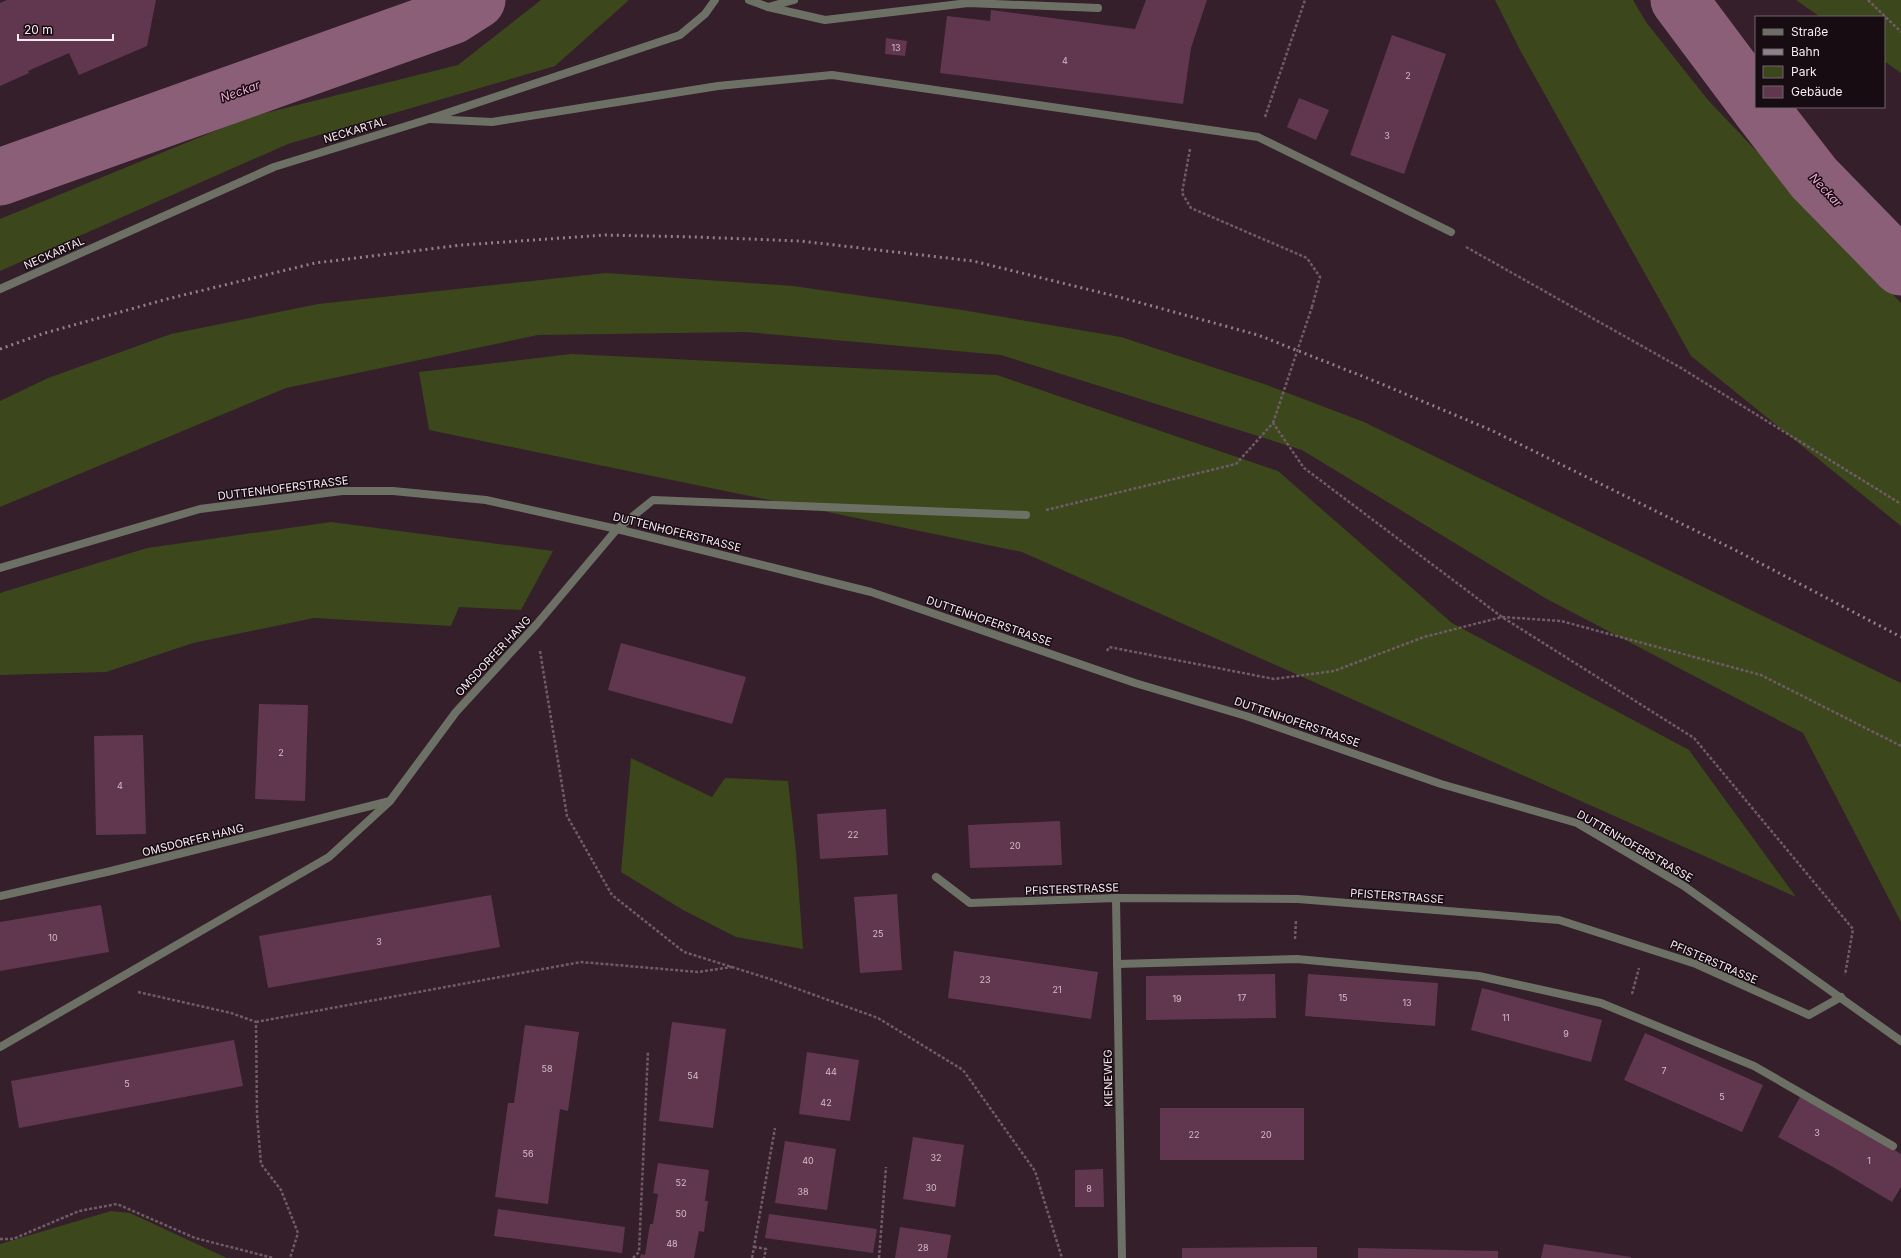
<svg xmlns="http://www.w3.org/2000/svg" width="1901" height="1258" viewBox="0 0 1901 1258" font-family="Inter,sans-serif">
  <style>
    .green { fill: #3c471c }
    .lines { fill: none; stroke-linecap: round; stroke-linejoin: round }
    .river { stroke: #8c5f78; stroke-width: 57 }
    .building { fill: #61374f }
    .path { stroke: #705c67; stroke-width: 2.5; stroke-dasharray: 3 2; stroke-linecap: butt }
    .lane { stroke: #6d7165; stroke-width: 8 }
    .street { stroke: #6d7165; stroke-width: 8 }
    .rail { stroke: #92808a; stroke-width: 3; stroke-dasharray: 2 4; stroke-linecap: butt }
    .path-bridge { stroke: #705c67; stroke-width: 2.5; stroke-dasharray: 3 2; stroke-linecap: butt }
    .labels { text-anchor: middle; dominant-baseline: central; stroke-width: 3; stroke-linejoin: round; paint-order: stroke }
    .number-label { font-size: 9px; fill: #d4bdc9 }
    .street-label { font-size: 11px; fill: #faeaf2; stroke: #160c12 }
    .water-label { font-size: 12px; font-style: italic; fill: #f0a8d0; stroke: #160c12 }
  </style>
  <rect width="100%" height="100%" fill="#341f2b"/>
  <g class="green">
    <polygon points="541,0 629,0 555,66 288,144 0,271 0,219 249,117 458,65"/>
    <polygon points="1495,0 1633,0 1646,22 1708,100 1901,303 1901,526 1691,356 1520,50"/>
    <polygon points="1796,0 1901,0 1901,73 1884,61 1884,17 1820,17"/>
    <polygon points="606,273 793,286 962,310 1121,337 1267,385 1364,422 1901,683 1901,922 1803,733 1545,598 1302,450 1001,355 746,332 538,335 286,388 0,507 0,401 48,378 171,334 318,304"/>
    <polygon points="571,354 997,375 1278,471 1452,623 1689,750 1796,897 1022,552 429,430 419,372"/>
    <polygon points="331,522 553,551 521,610 459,607 451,626 314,618 193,643 106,672 0,675 0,593 147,548"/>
    <polygon points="631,758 712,797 725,778 788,781 796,852 803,949 736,937 683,910 621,872"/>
    <polygon points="111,1211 130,1213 227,1258 0,1258 0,1244"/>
  </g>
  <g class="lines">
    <g class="river">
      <polyline points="1679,0 1756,103"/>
      <polyline points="1759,107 1814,178 1901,267"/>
      <polyline points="0,177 452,16 477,0"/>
    </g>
  </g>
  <g class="building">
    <polygon points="7,0 156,0 147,46 79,75 69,53 28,71 29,73 0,86 0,3"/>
    <polygon points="1146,0 1207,0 1191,48 1183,104 940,73 947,16 990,21 991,10 1135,29"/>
    <polygon points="1392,35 1446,54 1404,174 1350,155"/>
    <polygon points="886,38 907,41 905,56 885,54"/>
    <polygon points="1299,98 1329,110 1316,140 1287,127"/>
    <polygon points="621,643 746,677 732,724 608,690"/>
    <polygon points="259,704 308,705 305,801 255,799"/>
    <polygon points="143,735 146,834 96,835 94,736"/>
    <polygon points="886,809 888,855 820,859 817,814"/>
    <polygon points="1060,821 1062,865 970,868 968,825"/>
    <polygon points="897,894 902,970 860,973 854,897"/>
    <polygon points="491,895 500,947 268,988 259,936"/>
    <polygon points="101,905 109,952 0,971 0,922"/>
    <polygon points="954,951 1098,972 1091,1019 948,998"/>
    <polygon points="1275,974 1276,1018 1146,1020 1146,976"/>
    <polygon points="1308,974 1438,983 1435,1026 1305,1016"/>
    <polygon points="1482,988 1602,1020 1591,1062 1471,1030"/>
    <polygon points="672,1022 726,1029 713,1128 659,1121"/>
    <polygon points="525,1025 579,1032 568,1111 560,1109 548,1204 495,1197 508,1103 514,1103"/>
    <polygon points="1645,1033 1763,1085 1742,1132 1624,1080"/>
    <polygon points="234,1040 243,1086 19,1128 11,1081"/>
    <polygon points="807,1052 859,1060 850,1121 799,1114"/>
    <polygon points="1800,1097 1857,1127 1901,1154 1901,1187 1892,1202 1833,1167 1778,1137"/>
    <rect x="1160" y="1108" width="144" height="52"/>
    <polygon points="913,1137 964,1145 955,1207 903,1199"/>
    <polygon points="785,1141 836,1149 827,1210 775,1203"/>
    <polygon points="658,1163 709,1170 705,1201 708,1201 704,1232 699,1231 694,1258 640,1258 641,1254 645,1255 650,1224 653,1224 658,1194 653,1193"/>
    <polygon points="1103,1169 1104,1207 1075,1207 1075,1170"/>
    <polygon points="498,1209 625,1227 622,1253 494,1236"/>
    <polygon points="769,1214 877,1229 873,1253 765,1238"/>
    <polygon points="900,1227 951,1235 947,1258 895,1258"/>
    <polygon points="1544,1244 1631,1257 1631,1258 1541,1258"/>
    <polygon points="1317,1247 1317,1258 1182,1258 1182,1248"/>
    <polygon points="1358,1248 1498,1251 1498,1258 1358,1258"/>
  </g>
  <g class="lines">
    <g class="path">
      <polyline points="1868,0 1901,32"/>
      <polyline points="1265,117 1305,0"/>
      <polyline points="1190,149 1182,193 1191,208 1307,258 1320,277 1312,307"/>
      <polyline points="1466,247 1681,368 1901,504"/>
      <polyline points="1046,510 1236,464 1273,423 1304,468 1502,617 1694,738 1853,929 1845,975"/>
      <polyline points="540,651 567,816 612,895 684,952 773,980 878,1018 963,1070 1035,1171 1062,1258"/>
      <polyline points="1107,651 1109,647 1274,679 1334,671 1424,637 1502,617 1561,621 1761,675 1901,746"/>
      <polyline points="1295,939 1296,920"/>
      <polyline points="138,992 231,1013 256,1022 257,1115 261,1164 281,1190 298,1233 290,1258"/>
      <polyline points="1632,994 1639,968"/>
      <polyline points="256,1022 581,962 698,972 732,967"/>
      <polyline points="0,1239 13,1239 79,1211 117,1204 195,1238 273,1258"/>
      <polyline points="754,1247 766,1249 764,1258"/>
      <polyline points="633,1258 639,1252 648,1051"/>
      <polyline points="752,1258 775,1128"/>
      <polyline points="879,1258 886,1167"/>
    </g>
    <g class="lane">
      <polyline points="749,0 768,7 794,0"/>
      <polyline points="768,7 825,20 968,3 1098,8"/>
      <polyline points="430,119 492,122 718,86 832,75 1258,137 1451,232"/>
      <polyline points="617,529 653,500 1026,515"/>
      <polyline points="1117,964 1297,959 1479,976 1601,1003 1754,1066 1893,1146"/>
    </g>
    <g class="street">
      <polyline points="0,289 274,167 429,119 680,35 705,14 715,0"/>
      <polyline points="0,568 200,509 342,491 393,491 486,500 617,529 871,592 1135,683 1246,716 1441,784 1577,823 1684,886 1901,1041"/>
      <polyline points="936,877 970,903 1116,898 1298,899 1559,920 1696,964 1809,1015 1841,997"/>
      <polyline points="0,896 111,871 390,801 456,712 536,625 617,529"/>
      <polyline points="1116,898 1122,1258"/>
      <polyline points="0,1047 329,857 389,802"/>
    </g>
    <polyline class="rail" points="0,349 45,333 167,299 315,263 462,245 605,235 696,237 800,241 973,261 1123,298 1258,335 1377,382 1493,431 1739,552 1901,637"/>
    <polyline class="path-bridge" points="1273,423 1312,307"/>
  </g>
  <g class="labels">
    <g class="number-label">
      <text x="896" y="47">13</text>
      <text x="1065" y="60">4</text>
      <text x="1408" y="75">2</text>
      <text x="1387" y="135">3</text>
      <text x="281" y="752">2</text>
      <text x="120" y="785">4</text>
      <text x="853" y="834">22</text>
      <text x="1015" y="845">20</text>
      <text x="878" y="933">25</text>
      <text x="53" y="937">10</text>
      <text x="379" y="941">3</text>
      <text x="985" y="979">23</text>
      <text x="1057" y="989">21</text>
      <text x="1242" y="997">17</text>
      <text x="1343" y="997">15</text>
      <text x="1177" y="998">19</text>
      <text x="1407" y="1002">13</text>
      <text x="1506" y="1017">11</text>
      <text x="1566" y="1033">9</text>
      <text x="547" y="1068">58</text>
      <text x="1664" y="1070">7</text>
      <text x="831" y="1071">44</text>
      <text x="693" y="1075">54</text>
      <text x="127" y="1083">5</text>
      <text x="1722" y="1096">5</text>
      <text x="826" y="1102">42</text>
      <text x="1817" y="1132">3</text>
      <text x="1194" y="1134">22</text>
      <text x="1266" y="1134">20</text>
      <text x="528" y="1153">56</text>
      <text x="936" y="1157">32</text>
      <text x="808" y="1160">40</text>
      <text x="1869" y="1160">1</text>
      <text x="681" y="1182">52</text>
      <text x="931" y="1187">30</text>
      <text x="1089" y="1188">8</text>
      <text x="803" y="1191">38</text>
      <text x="681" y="1213">50</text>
      <text x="672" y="1243">48</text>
      <text x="923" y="1247">28</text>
    </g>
    <g class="street-label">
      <text transform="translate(355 130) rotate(-17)">NECKARTAL</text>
      <text transform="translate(54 253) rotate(-24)">NECKARTAL</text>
      <text transform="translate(283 488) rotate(-7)">DUTTENHOFERSTRASSE</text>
      <text transform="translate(677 532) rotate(14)">DUTTENHOFERSTRASSE</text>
      <text transform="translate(989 621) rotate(19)">DUTTENHOFERSTRASSE</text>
      <text transform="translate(493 656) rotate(-47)">OMSDORFER HANG</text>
      <text transform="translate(1297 722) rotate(19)">DUTTENHOFERSTRASSE</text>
      <text transform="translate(193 840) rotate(-14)">OMSDORFER HANG</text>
      <text transform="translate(1635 846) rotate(30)">DUTTENHOFERSTRASSE</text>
      <text transform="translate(1072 889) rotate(-2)">PFISTERSTRASSE</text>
      <text transform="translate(1397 896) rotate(4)">PFISTERSTRASSE</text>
      <text transform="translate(1714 962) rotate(23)">PFISTERSTRASSE</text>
      <text transform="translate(1108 1078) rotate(-91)">KIENEWEG</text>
    </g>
    <g class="water-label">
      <text transform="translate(240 91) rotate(-20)">Neckar</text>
      <text transform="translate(1826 190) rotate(47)">Neckar</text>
    </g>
  </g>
  <rect x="1755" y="16" width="130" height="92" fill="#160c12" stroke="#71656c"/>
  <rect x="1763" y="29" width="20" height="6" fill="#6d7165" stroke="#71656c"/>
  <text x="1791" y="36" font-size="12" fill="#faeaf2">Straße</text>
  <rect x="1763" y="49" width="20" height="6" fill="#92808a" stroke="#71656c"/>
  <text x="1791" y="56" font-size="12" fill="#faeaf2">Bahn</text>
  <rect x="1763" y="66" width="20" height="12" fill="#3c471c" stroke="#71656c"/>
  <text x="1791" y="76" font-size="12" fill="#faeaf2">Park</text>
  <rect x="1763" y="86" width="20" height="12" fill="#61374f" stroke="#71656c"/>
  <text x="1791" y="96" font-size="12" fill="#faeaf2">Gebäude</text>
  <path d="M18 34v6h95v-6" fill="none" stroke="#faeaf2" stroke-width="2"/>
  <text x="24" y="34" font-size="12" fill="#faeaf2" stroke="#160c12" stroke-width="3" paint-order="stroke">20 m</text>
</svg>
